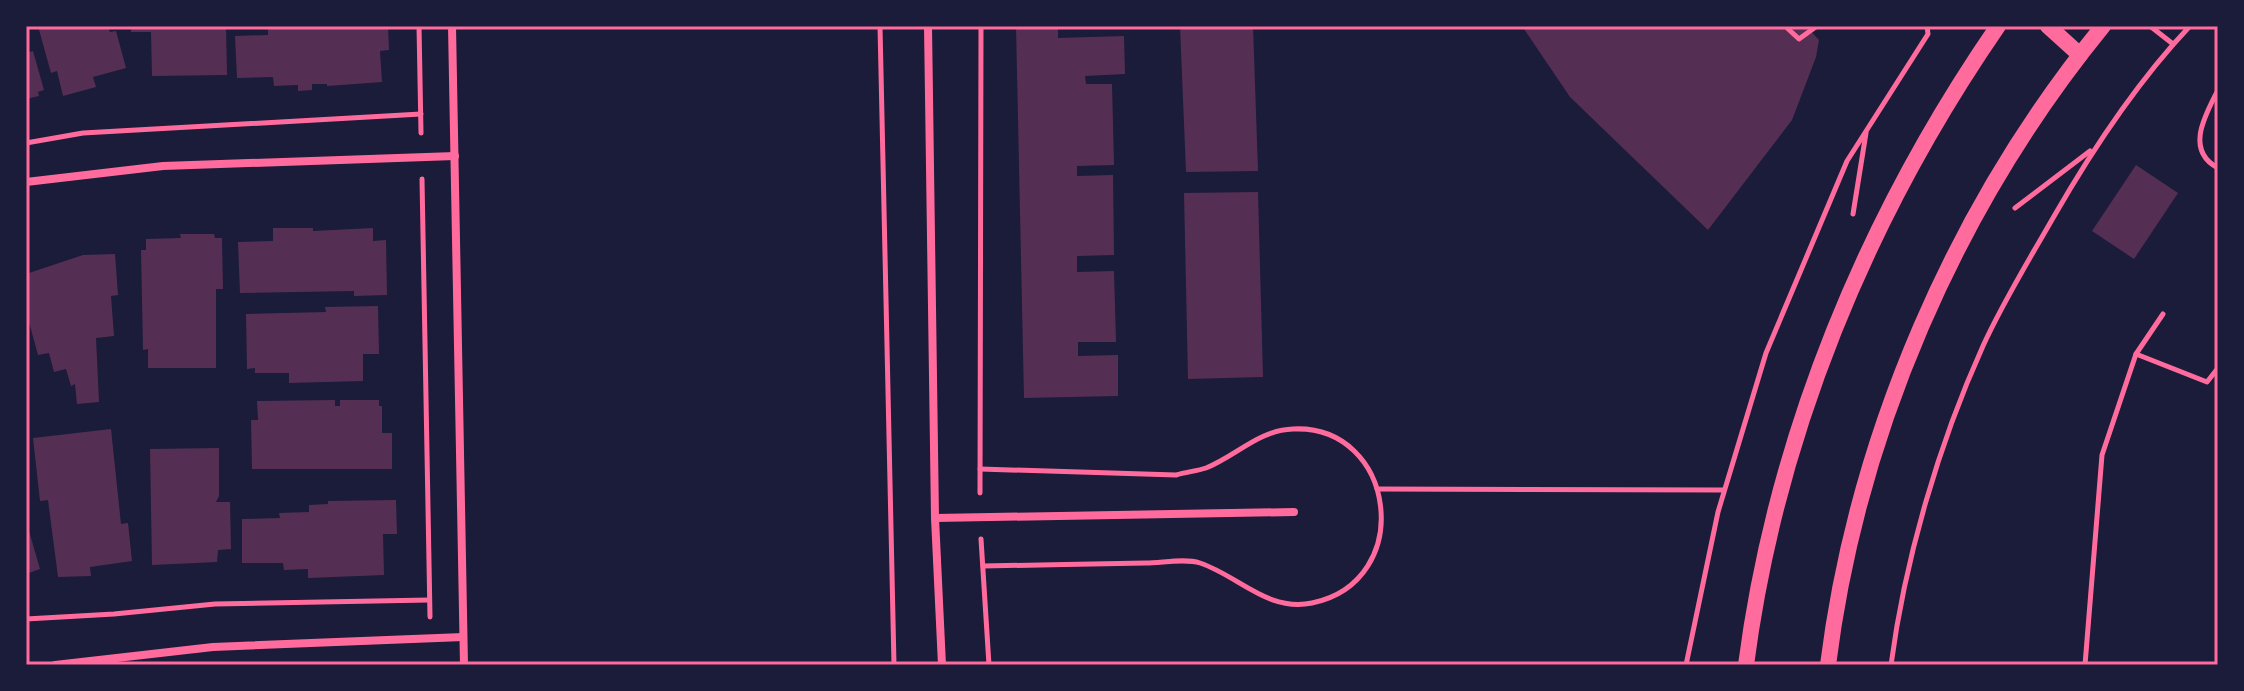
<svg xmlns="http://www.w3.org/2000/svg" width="2244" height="691" viewBox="0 0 2244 691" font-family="'Archivo Narrow',sans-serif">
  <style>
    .building { fill: #542f53 }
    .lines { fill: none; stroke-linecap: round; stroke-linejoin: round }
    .path { stroke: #ff6b9d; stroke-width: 5 }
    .minor { stroke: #ff6b9d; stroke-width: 8 }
    .secondary { stroke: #ff6b9d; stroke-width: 16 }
    .neatline { fill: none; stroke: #ff6b9d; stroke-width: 3 }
  </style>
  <rect width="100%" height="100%" fill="#1b1b3a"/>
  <g class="building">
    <polygon points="38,26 108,26 110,32 116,31 126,68 93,77 96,87 63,96 57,71 51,73"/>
    <polygon points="131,26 226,27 227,75 152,76 151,32 131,32"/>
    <polygon points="268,26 388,26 389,50 380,51 382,82 327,86 327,84 312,84 312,90 298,91 298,85 274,86 273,77 237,78 235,36 268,35"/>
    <polygon points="1016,26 1058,26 1058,38 1124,36 1125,74 1085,76 1086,84 1112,84 1114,165 1077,166 1077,176 1113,175 1114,255 1077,256 1077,272 1114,271 1116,342 1078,342 1078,356 1118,355 1118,396 1024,398"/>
    <polygon points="1180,26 1253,26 1258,171 1186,172"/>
    <polygon points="1522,26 1806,26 1819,40 1816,57 1792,120 1708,230 1570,97"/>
    <polygon points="33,51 44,90 38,92 39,96 26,99 26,53"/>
    <polygon points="2136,165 2178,193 2134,259 2092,231"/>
    <polygon points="1258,192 1263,377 1188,379 1184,193"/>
    <polygon points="273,228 313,228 313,231 373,228 373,241 386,240 387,295 354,296 354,291 240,293 238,242 273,241"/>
    <polygon points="180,234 214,234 215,238 222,238 223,289 216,289 216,368 148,368 148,349 143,350 141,250 146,250 146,239 181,238"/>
    <polygon points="115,254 118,295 111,296 114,336 96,338 99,402 77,404 75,384 71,386 66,369 54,372 49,353 38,355 26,311 26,274 83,255"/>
    <polygon points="378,306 379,354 363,354 363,381 289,383 289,373 255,373 255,368 247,369 246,314 326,312 325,307"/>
    <polygon points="335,400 335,406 340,406 340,400 379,400 379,406 382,406 382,433 392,433 392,469 252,469 251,420 258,420 257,401"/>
    <polygon points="111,429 121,524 128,523 132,561 90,567 91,576 58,577 48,500 40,501 33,438"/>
    <polygon points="219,448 219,496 216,502 230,502 231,549 218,550 217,562 152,565 150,449"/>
    <polygon points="396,500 397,534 383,534 384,575 308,578 308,569 284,570 283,563 242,563 242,519 280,518 279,513 309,512 309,505 328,504 328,501"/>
    <polygon points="29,531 40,569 26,574 26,532"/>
  </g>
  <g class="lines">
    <g class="path">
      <polyline points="419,26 421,133"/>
      <polyline points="880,26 894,665"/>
      <polyline points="1785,26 1799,39 1817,26"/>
      <polyline points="2150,26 2173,44"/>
      <path d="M2218,90c-12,24 -34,60 0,78"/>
      <polyline points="26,143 83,133 421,114"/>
      <polyline points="422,179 430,617"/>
      <polyline points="2015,208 2090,151"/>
      <polyline points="1853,214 1866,133"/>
      <polyline points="2136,354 2207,382 2218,368"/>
      <path d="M980,469l196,6c10,-3 21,-4 30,-7 30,-12 53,-38 87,-39 103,-5 124,152 19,174 -45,9 -73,-27 -112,-40 -15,-5 -38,0 -54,0 -54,1 -109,2 -163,3"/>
      <polyline points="1377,489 1724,490"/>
      <polyline points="980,493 981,26"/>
      <polyline points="981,539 989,665"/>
      <polyline points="26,619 114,614 215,604 429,600"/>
      <polyline points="1686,665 1718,512 1766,353 1847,161 1928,34 1927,26"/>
      <path d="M1891,665c14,-106 48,-222 92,-319 20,-44 46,-86 70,-128 39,-68 83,-135 137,-192"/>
      <polyline points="2085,665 2102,455 2136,354 2163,314"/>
    </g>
    <g class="minor">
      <polyline points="452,26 464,665"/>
      <polyline points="928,26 935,518 942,665"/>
      <polyline points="26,182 163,166 455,156"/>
      <polyline points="935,518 1294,512"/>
      <polyline points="55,665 213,647 463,637"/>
    </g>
    <g class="secondary">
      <polyline points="2048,26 2080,55"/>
      <path d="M1746,665c30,-230 121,-449 252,-639"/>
      <path d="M1828,665c29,-231 128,-459 275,-639"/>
    </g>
  </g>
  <rect width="2244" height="691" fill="none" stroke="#1b1b3a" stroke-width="56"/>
  <rect x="28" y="28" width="2188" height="635" class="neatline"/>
</svg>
